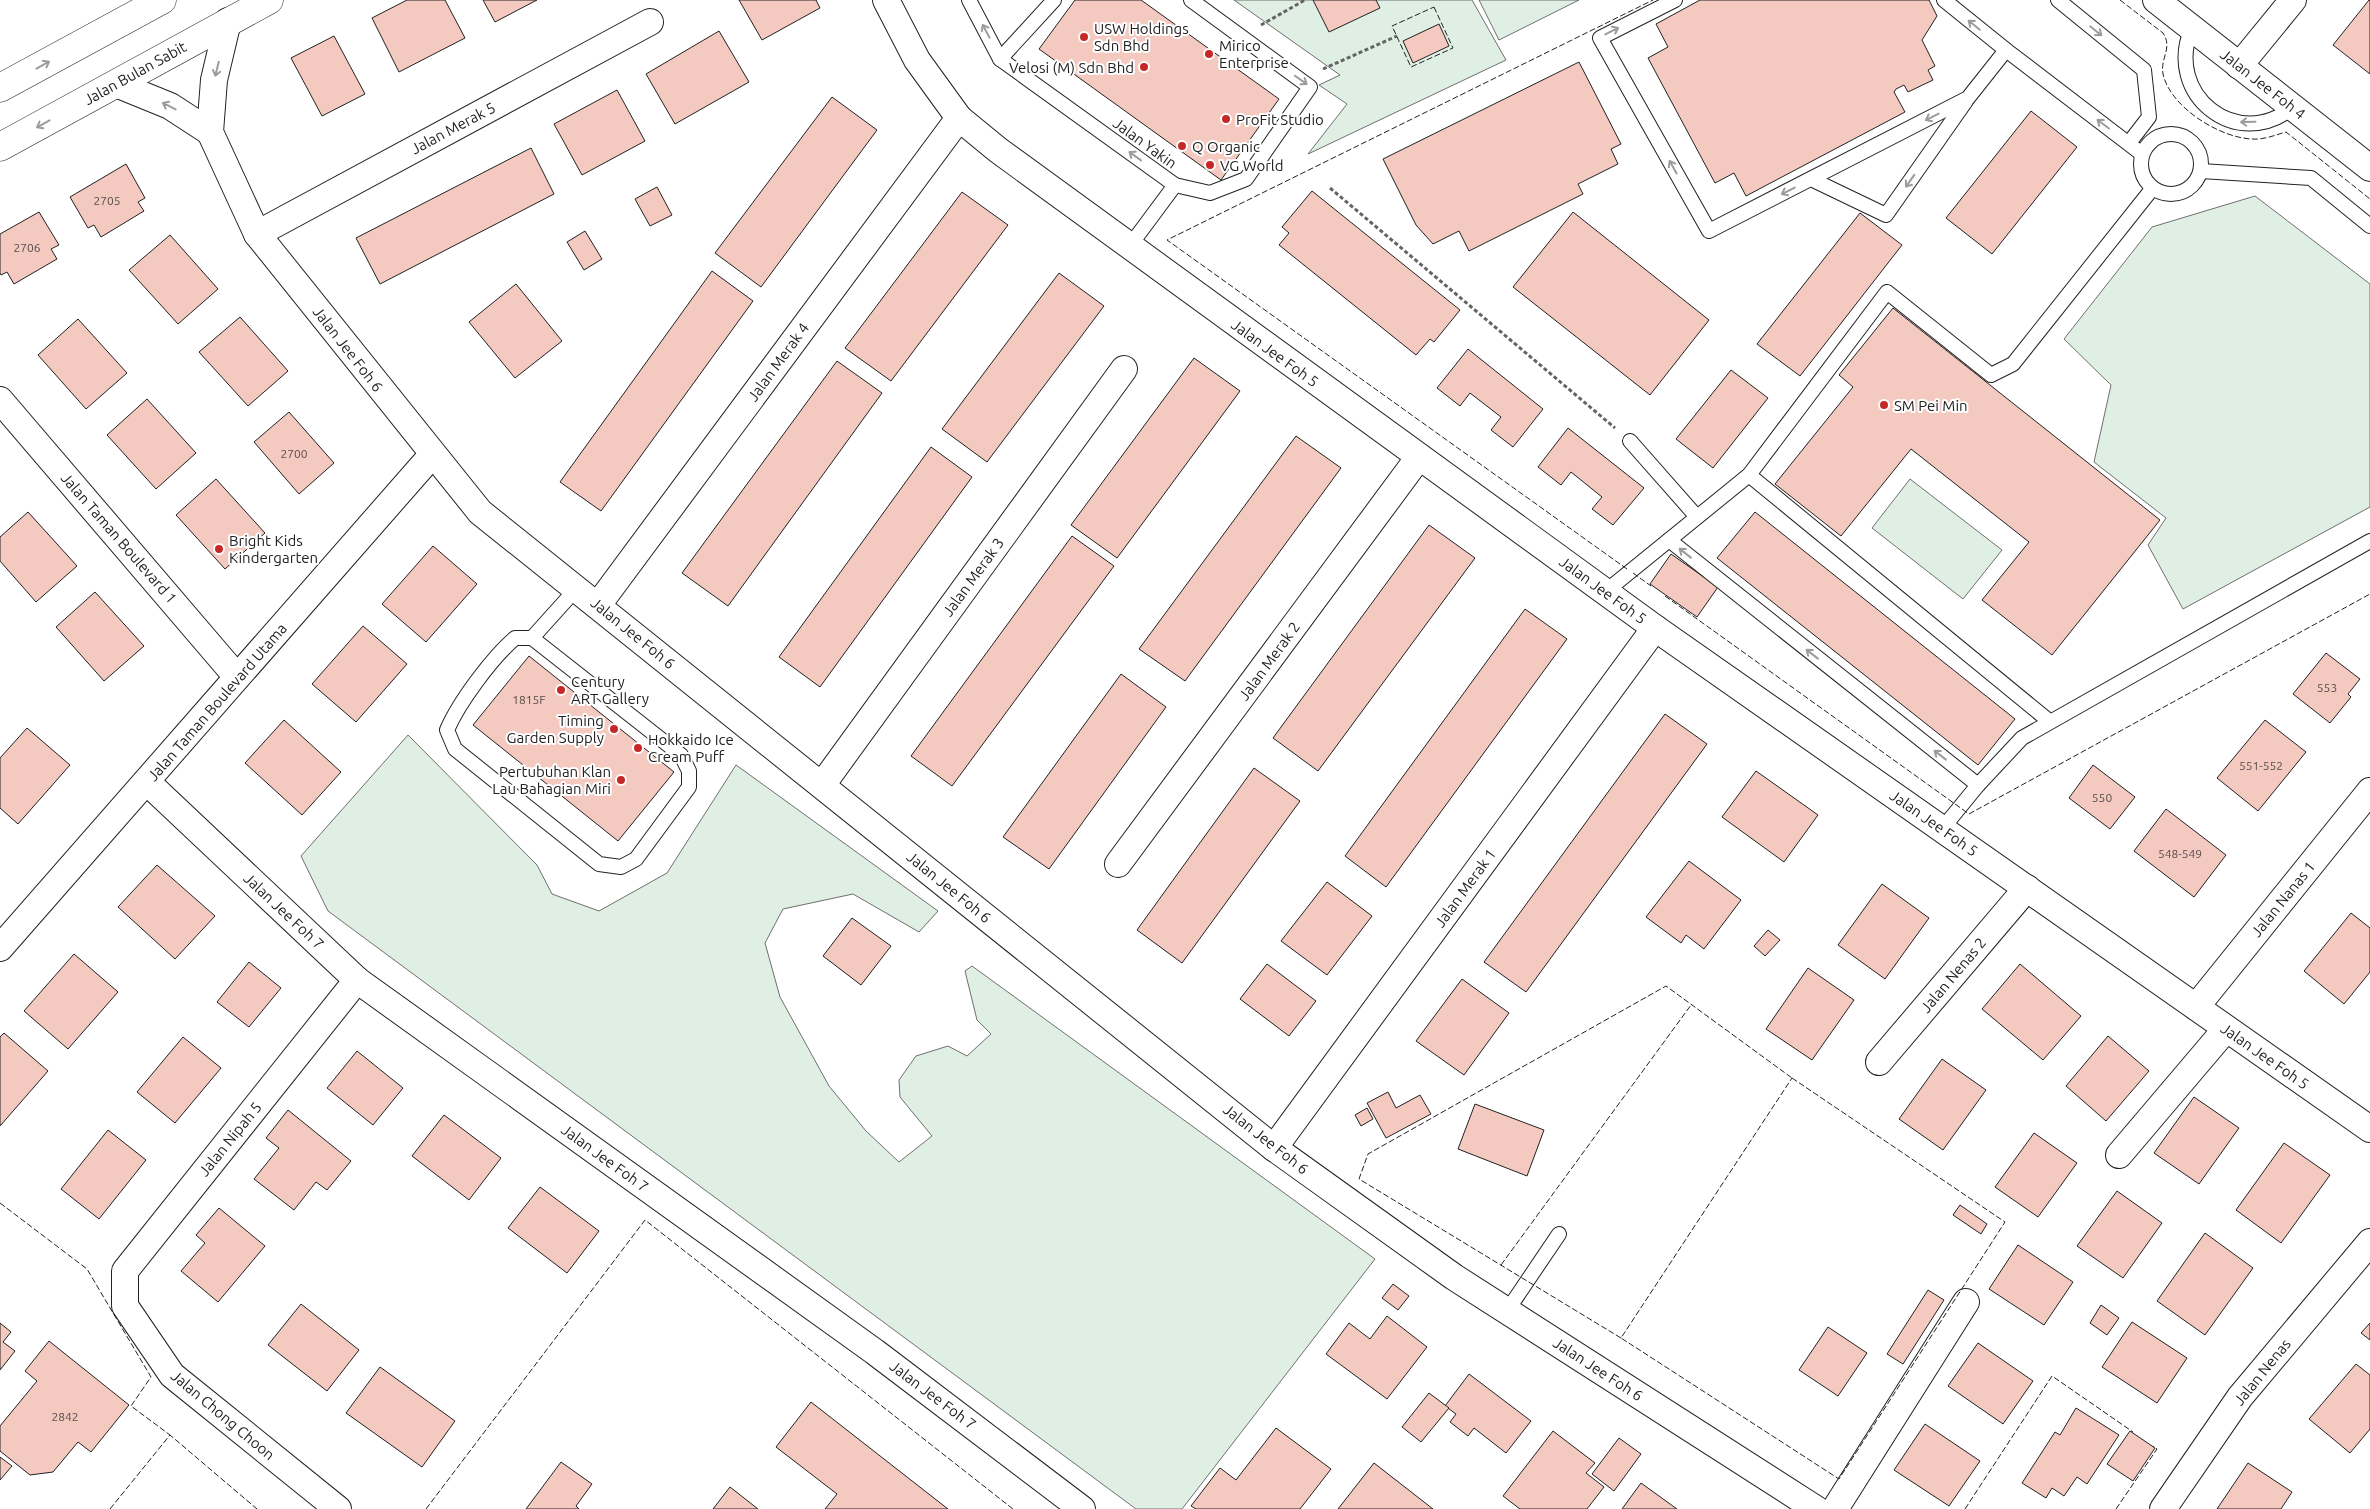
<svg xmlns="http://www.w3.org/2000/svg" width="2370" height="1509" viewBox="0 0 2370 1509" font-family="Ubuntu,sans-serif">
  <style>
    .green { fill: #e0efe3; stroke: #6f6f6f }
    .building { fill: #f3c9c0; stroke: #222 }
    .lines { fill: none; stroke-linecap: round; stroke-linejoin: round }
    .lane-casing { stroke: #222; stroke-width: 16 }
    .street-casing { stroke: #222; stroke-width: 28 }
    .secondary-casing { stroke: #222; stroke-width: 29 }
    .path { stroke: #646464; stroke-width: 3; stroke-dasharray: 4 2.5; stroke-linecap: butt }
    .lane { stroke: #fff; stroke-width: 14 }
    .street { stroke: #fff; stroke-width: 26 }
    .secondary { stroke: #fff; stroke-width: 28 }
    .fence { stroke: #222; stroke-width: 1; stroke-dasharray: 6 2.5; stroke-linecap: butt }
    .oneway { stroke: #9c9c9c }
    .poi-dot { fill: #c62828; stroke: #fff; stroke-width: 2 }
    .labels { text-anchor: middle; dominant-baseline: central; stroke-width: 4; stroke-linejoin: round; paint-order: stroke }
    .number-label { font-size: 12px; fill: #564c4a }
    .poi-label { font-size: 15px; fill: #222; stroke: #fff; text-anchor: start }
    .street-label { font-size: 15px; fill: #222; stroke: #fff }
  </style>
  <rect width="100%" height="100%" fill="#fff"/>
  <g class="green">
    <polygon points="1234,0 1472,0 1506,60 1308,154 1347,104 1319,85 1340,75"/>
    <polygon points="1479,0 1579,0 1499,40"/>
    <polygon points="2255,196 2370,284 2370,507 2183,609 2148,545 2166,518 2094,462 2111,385 2064,339 2152,227"/>
    <polygon points="1910,479 2002,550 1963,599 1872,528"/>
    <polygon points="408,735 537,865 552,894 599,911 667,873 736,765 938,911 919,932 853,894 783,909 765,943 780,997 829,1086 866,1131 899,1162 932,1136 900,1097 899,1080 916,1056 948,1046 967,1056 991,1034 977,1020 965,971 972,966 1375,1259 1182,1509 1136,1509 328,911 301,856"/>
  </g>
  <g class="building">
    <polygon points="407,0 445,0 465,38 399,72 372,18"/>
    <polygon points="483,0 537,0 495,22"/>
    <polygon points="739,0 816,0 820,8 762,40"/>
    <polygon points="1075,0 1141,0 1279,99 1221,180 1039,49"/>
    <polygon points="1313,0 1376,0 1380,8 1329,32"/>
    <polygon points="1700,0 1929,0 1937,16 1922,40 1935,66 1928,70 1933,80 1908,92 1904,85 1896,89 1894,92 1905,112 1746,196 1734,173 1715,183 1648,58 1668,47 1656,24"/>
    <polygon points="2369,0 2370,0 2370,74 2333,45"/>
    <polygon points="1439,24 1449,46 1413,63 1403,41"/>
    <polygon points="719,31 749,82 675,124 646,74"/>
    <polygon points="334,36 365,94 322,116 291,58"/>
    <polygon points="1579,62 1621,144 1611,149 1618,164 1578,184 1583,194 1469,251 1459,231 1433,244 1416,225 1383,159"/>
    <polygon points="617,90 645,141 582,175 554,124"/>
    <polygon points="832,97 877,130 761,287 715,253"/>
    <polygon points="2031,111 2077,147 1992,254 1946,218"/>
    <polygon points="531,148 554,194 380,284 356,238"/>
    <polygon points="126,164 145,198 138,202 144,211 101,237 94,225 88,228 70,197"/>
    <polygon points="657,187 672,215 650,226 635,199"/>
    <polygon points="1312,191 1460,310 1434,342 1430,339 1416,355 1279,245 1289,233 1282,227"/>
    <polygon points="962,192 1008,225 891,381 845,348"/>
    <polygon points="39,212 59,245 51,249 57,259 14,284 7,272 1,275 0,273 0,234"/>
    <polygon points="1573,212 1709,320 1650,395 1513,287"/>
    <polygon points="1860,213 1902,245 1800,376 1757,344"/>
    <polygon points="585,231 602,259 584,270 567,242"/>
    <polygon points="170,235 218,289 178,324 129,270"/>
    <polygon points="712,271 753,301 601,511 560,482"/>
    <polygon points="1059,273 1104,306 987,462 942,429"/>
    <polygon points="516,284 562,341 515,378 469,322"/>
    <polygon points="1893,308 2160,520 2052,655 1982,600 2029,542 1911,449 1841,536 1775,484 1853,387 1839,375"/>
    <polygon points="240,317 288,371 248,406 199,352"/>
    <polygon points="78,319 127,373 86,409 38,355"/>
    <polygon points="1468,349 1543,409 1513,447 1491,430 1501,417 1470,393 1460,406 1437,388"/>
    <polygon points="1194,358 1240,391 1117,558 1071,525"/>
    <polygon points="837,361 882,393 728,606 682,573"/>
    <polygon points="1731,370 1768,398 1713,468 1676,439"/>
    <polygon points="147,399 196,453 156,489 107,435"/>
    <polygon points="289,412 334,463 299,494 254,442"/>
    <polygon points="1568,428 1644,488 1613,525 1592,509 1602,497 1571,472 1561,485 1538,467"/>
    <polygon points="1296,436 1341,468 1185,681 1139,649"/>
    <polygon points="931,447 972,477 820,687 779,657"/>
    <polygon points="216,479 265,533 225,569 176,515"/>
    <polygon points="28,512 77,566 36,602 0,561 0,537"/>
    <polygon points="1755,512 2015,719 1978,765 1717,558"/>
    <polygon points="1429,525 1475,558 1318,771 1273,738"/>
    <polygon points="1072,536 1114,566 952,786 911,756"/>
    <polygon points="433,546 477,584 426,642 382,604"/>
    <polygon points="1671,554 1718,587 1697,617 1650,584"/>
    <polygon points="95,592 144,646 104,681 56,627"/>
    <polygon points="1525,609 1567,639 1386,887 1345,856"/>
    <polygon points="363,626 407,664 356,722 312,684"/>
    <polygon points="2326,653 2360,679 2348,694 2351,697 2330,723 2293,694"/>
    <polygon points="529,656 674,772 618,841 473,725"/>
    <polygon points="1121,674 1166,707 1049,869 1003,837"/>
    <polygon points="1665,714 1707,744 1526,992 1484,962"/>
    <polygon points="284,720 341,772 302,815 245,763"/>
    <polygon points="2265,720 2306,752 2258,811 2217,778"/>
    <polygon points="27,728 70,765 18,824 0,808 0,758"/>
    <polygon points="2093,765 2135,797 2110,829 2069,798"/>
    <polygon points="1254,768 1300,801 1182,963 1137,930"/>
    <polygon points="1756,771 1818,815 1784,862 1722,817"/>
    <polygon points="2166,809 2226,855 2194,897 2134,851"/>
    <polygon points="1689,861 1741,900 1704,949 1686,935 1681,943 1646,917"/>
    <polygon points="157,865 215,916 175,959 118,907"/>
    <polygon points="1327,882 1372,916 1327,975 1281,941"/>
    <polygon points="1882,884 1929,918 1885,979 1838,945"/>
    <polygon points="2351,913 2370,928 2370,972 2344,1004 2304,971"/>
    <polygon points="852,918 891,946 861,985 823,956"/>
    <polygon points="1768,930 1780,940 1765,956 1754,946"/>
    <polygon points="74,954 118,992 68,1049 24,1011"/>
    <polygon points="249,962 281,988 249,1027 217,1002"/>
    <polygon points="1267,964 1316,1001 1289,1036 1240,999"/>
    <polygon points="2020,964 2081,1016 2043,1060 1982,1009"/>
    <polygon points="1808,968 1854,1000 1812,1060 1766,1029"/>
    <polygon points="1462,979 1509,1013 1464,1075 1416,1041"/>
    <polygon points="4,1033 48,1071 0,1126 0,1037"/>
    <polygon points="2108,1036 2149,1071 2106,1121 2066,1086"/>
    <polygon points="183,1037 221,1068 175,1123 137,1092"/>
    <polygon points="357,1051 403,1088 373,1125 327,1088"/>
    <polygon points="1942,1059 1986,1090 1943,1150 1899,1119"/>
    <polygon points="1388,1092 1396,1108 1420,1095 1431,1114 1386,1138 1367,1103"/>
    <polygon points="2194,1097 2239,1128 2199,1184 2154,1153"/>
    <polygon points="1475,1104 1544,1130 1527,1176 1458,1149"/>
    <polygon points="1367,1108 1373,1119 1361,1126 1355,1115"/>
    <polygon points="288,1110 351,1161 327,1190 316,1182 294,1210 254,1179 279,1148 266,1138"/>
    <polygon points="444,1115 501,1158 469,1200 412,1156"/>
    <polygon points="108,1130 146,1160 99,1219 61,1189"/>
    <polygon points="2034,1133 2077,1163 2038,1217 1995,1187"/>
    <polygon points="2284,1143 2330,1175 2281,1243 2236,1210"/>
    <polygon points="540,1187 599,1231 567,1273 508,1228"/>
    <polygon points="2117,1191 2162,1223 2123,1278 2077,1246"/>
    <polygon points="1960,1205 1987,1224 1981,1234 1953,1215"/>
    <polygon points="219,1208 265,1246 218,1302 181,1271 205,1243 196,1235"/>
    <polygon points="2205,1233 2253,1268 2205,1335 2157,1301"/>
    <polygon points="2018,1245 2073,1282 2044,1325 1989,1289"/>
    <polygon points="1393,1284 1409,1296 1398,1310 1382,1298"/>
    <polygon points="1928,1290 1944,1300 1903,1364 1887,1354"/>
    <polygon points="301,1304 359,1350 327,1391 268,1345"/>
    <polygon points="2101,1305 2119,1318 2107,1335 2090,1323"/>
    <polygon points="1387,1316 1427,1347 1387,1399 1326,1354 1349,1323 1370,1339"/>
    <polygon points="2132,1322 2187,1358 2157,1403 2102,1367"/>
    <polygon points="0,1323 11,1332 3,1342 15,1351 0,1370"/>
    <polygon points="2370,1323 2370,1340 2361,1333"/>
    <polygon points="1828,1327 1867,1353 1838,1396 1799,1370"/>
    <polygon points="49,1341 129,1405 91,1452 78,1442 53,1472 30,1475 0,1451 0,1426 37,1381 25,1371"/>
    <polygon points="1978,1343 2033,1381 2003,1424 1948,1386"/>
    <polygon points="2356,1364 2370,1375 2370,1429 2350,1453 2309,1419"/>
    <polygon points="380,1367 455,1421 422,1467 346,1413"/>
    <polygon points="1469,1374 1531,1421 1506,1453 1474,1428 1468,1436 1450,1422 1456,1414 1445,1406"/>
    <polygon points="1429,1393 1449,1408 1421,1442 1402,1427"/>
    <polygon points="811,1402 948,1509 825,1509 837,1494 776,1447"/>
    <polygon points="2076,1408 2119,1435 2087,1484 2077,1477 2064,1496 2052,1488 2046,1498 2022,1483 2055,1432 2060,1435"/>
    <polygon points="1925,1424 1980,1461 1949,1506 1894,1470"/>
    <polygon points="1276,1428 1331,1469 1300,1509 1196,1509 1191,1506 1220,1468 1236,1480"/>
    <polygon points="1553,1431 1595,1463 1586,1473 1604,1487 1587,1509 1520,1509 1503,1496"/>
    <polygon points="2130,1431 2155,1448 2133,1481 2107,1464"/>
    <polygon points="1619,1438 1641,1454 1614,1491 1592,1474"/>
    <polygon points="0,1457 12,1466 0,1480"/>
    <polygon points="561,1462 592,1484 576,1506 579,1509 526,1509"/>
    <polygon points="1374,1463 1433,1509 1338,1509"/>
    <polygon points="2248,1463 2292,1492 2281,1509 2217,1509"/>
    <polygon points="1641,1483 1677,1509 1622,1509"/>
    <polygon points="730,1487 758,1509 713,1509"/>
  </g>
  <g class="lines">
    <defs>
      <g id="lane">
        <polyline points="969,0 1000,59 1175,185 1210,193 1246,179 1310,87 1191,0"/>
        <polyline points="1675,0 1600,38 1709,231 1968,98 2006,50"/>
        <polyline points="1944,0 2006,50 2142,154"/>
        <polyline points="2058,0 2144,70 2149,117 2129,143"/>
        <path d="M2192,28c-29,67 46,125 101,79"/>
        <polyline points="1000,59 1054,0"/>
        <circle cx="2171" cy="164" r="30"/>
        <polyline points="2201,171 2311,178 2370,226"/>
        <polyline points="1811,179 1886,215 1966,101"/>
        <polyline points="1129,247 1175,185"/>
        <polyline points="1630,441 1697,517"/>
        <polyline points="1749,475 2049,721"/>
        <polyline points="1669,540 1978,785"/>
        <polyline points="1605,592 1749,475 1887,292 1991,375 2013,364 2152,189"/>
        <path d="M515,638h17l149,117 8,16v16l-53,72 -15,8 -22,-3 -144,-115 -8,-19c12,-28 45,-72 68,-92z"/>
        <polyline points="532,638 577,588"/>
        <polyline points="1942,829 1978,785 2022,738 2370,541"/>
        <polyline points="1507,1311 1559,1234"/>
      </g>
      <g id="street">
        <polyline points="886,0 917,60 959,118 998,150 1655,628 2370,1129"/>
        <polyline points="2156,0 2370,168"/>
        <polyline points="228,21 214,80 210,132 257,234 480,512 1274,1148 1454,1277 1816,1509"/>
        <polyline points="2239,66 2293,0"/>
        <polyline points="116,84 170,106 210,132"/>
        <polyline points="257,234 650,22"/>
        <polyline points="0,400 237,677"/>
        <polyline points="598,605 959,118"/>
        <polyline points="147,782 357,980 875,1352 1082,1509"/>
        <polyline points="822,785 1124,369"/>
        <polyline points="1118,864 1419,457"/>
        <polyline points="0,948 432,455"/>
        <polyline points="2196,1007 2370,791"/>
        <polyline points="1879,1062 2027,888"/>
        <polyline points="1274,1148 1655,628"/>
        <polyline points="2119,1155 2226,1029"/>
        <polyline points="338,1509 172,1375 125,1306 125,1271 357,980"/>
        <polyline points="1835,1509 1966,1302"/>
        <polyline points="2163,1509 2240,1397 2370,1242"/>
      </g>
      <g id="secondary">
        <polyline points="0,88 162,0"/>
        <polyline points="0,147 269,0"/>
      </g>
    </defs>
    <use href="#lane" class="lane-casing"/>
    <use href="#street" class="street-casing"/>
    <use href="#secondary" class="secondary-casing"/>
    <g class="path">
      <polyline points="1261,25 1305,0"/>
      <polyline points="1323,69 1397,36"/>
      <polyline points="1330,188 1615,428"/>
    </g>
    <use href="#lane" class="lane"/>
    <use href="#street" class="street"/>
    <use href="#secondary" class="secondary"/>
    <g class="fence">
      <path d="M2120,0l43,33c10,15 -3,25 0,41 7,33 57,64 89,65 12,1 23,-4 34,-7l84,67"/>
      <polygon points="1434,7 1453,48 1411,67 1392,26"/>
      <polyline points="1627,569 1167,240 1653,0"/>
      <polyline points="1633,573 1651,586"/>
      <polyline points="1665,596 1969,814 2370,594"/>
      <polygon points="1792,1078 2005,1222 1839,1479 1621,1338"/>
      <polyline points="0,1203 87,1269 151,1377 131,1406 170,1435"/>
      <polyline points="1501,1265 1691,1005"/>
      <polyline points="1621,1338 1359,1179 1368,1154 1666,986 1792,1078"/>
      <polyline points="110,1509 170,1435 257,1509"/>
      <polyline points="426,1509 645,1220 1013,1509"/>
      <polyline points="1965,1509 2052,1376 2133,1432"/>
      <polyline points="2116,1509 2157,1449 2153,1446"/>
    </g>
  </g>
  <defs><path id="oneway-shaft" d="M-6 0H5M1.5-3L5.5 0L1.5 3" fill="none" stroke-width="1.6" stroke-linecap="round" stroke-linejoin="round" transform="scale(1.25)"/></defs>
  <g class="oneway">
    <use href="#oneway-shaft" transform="translate(1974 25) rotate(-141)"/>
    <use href="#oneway-shaft" transform="translate(986 31) rotate(-118)"/>
    <use href="#oneway-shaft" transform="translate(1612 31) rotate(-27)"/>
    <use href="#oneway-shaft" transform="translate(2096 31) rotate(39)"/>
    <use href="#oneway-shaft" transform="translate(43 65) rotate(-29)"/>
    <use href="#oneway-shaft" transform="translate(217 69) rotate(104)"/>
    <use href="#oneway-shaft" transform="translate(1301 80) rotate(35)"/>
    <use href="#oneway-shaft" transform="translate(169 106) rotate(-153)"/>
    <use href="#oneway-shaft" transform="translate(1932 117) rotate(153)"/>
    <use href="#oneway-shaft" transform="translate(2248 122) rotate(179)"/>
    <use href="#oneway-shaft" transform="translate(43 124) rotate(151)"/>
    <use href="#oneway-shaft" transform="translate(2103 124) rotate(-143)"/>
    <use href="#oneway-shaft" transform="translate(1135 156) rotate(-144)"/>
    <use href="#oneway-shaft" transform="translate(1673 167) rotate(-119)"/>
    <use href="#oneway-shaft" transform="translate(1910 181) rotate(125)"/>
    <use href="#oneway-shaft" transform="translate(1788 191) rotate(153)"/>
    <use href="#oneway-shaft" transform="translate(1685 553) rotate(-142)"/>
    <use href="#oneway-shaft" transform="translate(1812 654) rotate(-142)"/>
    <use href="#oneway-shaft" transform="translate(1940 755) rotate(-142)"/>
  </g>
  <g class="poi-dot">
    <circle cx="1084" cy="37" r="5"/>
    <circle cx="1209" cy="54" r="5"/>
    <circle cx="1144" cy="67" r="5"/>
    <circle cx="1226" cy="119" r="5"/>
    <circle cx="1182" cy="146" r="5"/>
    <circle cx="1210" cy="165" r="5"/>
    <circle cx="1884" cy="405" r="5"/>
    <circle cx="219" cy="549" r="5"/>
    <circle cx="561" cy="690" r="5"/>
    <circle cx="614" cy="729" r="5"/>
    <circle cx="638" cy="748" r="5"/>
    <circle cx="621" cy="780" r="5"/>
  </g>
  <g class="labels">
    <g class="number-label">
      <text x="107" y="200">2705</text>
      <text x="27" y="247">2706</text>
      <text x="294" y="453">2700</text>
      <text x="2327" y="687">553</text>
      <text x="529" y="699">1815F</text>
      <text x="2261" y="765">551-552</text>
      <text x="2102" y="797">550</text>
      <text x="2180" y="853">548-549</text>
      <text x="65" y="1416">2842</text>
    </g>
    <g class="poi-label">
      <text x="1094" y="28">USW Holdings<tspan x="1094" dy="17">Sdn Bhd</tspan></text>
      <text x="1219" y="45">Mirico<tspan x="1219" dy="17">Enterprise</tspan></text>
      <text x="1134" y="67" text-anchor="end">Velosi (M) Sdn Bhd</text>
      <text x="1236" y="119">ProFit Studio</text>
      <text x="1192" y="146">Q Organic</text>
      <text x="1220" y="165">VG World</text>
      <text x="1894" y="405">SM Pei Min</text>
      <text x="229" y="540">Bright Kids<tspan x="229" dy="17">Kindergarten</tspan></text>
      <text x="571" y="681">Century<tspan x="571" dy="17">ART Gallery</tspan></text>
      <text x="604" y="720" text-anchor="end">Timing<tspan x="604" dy="17">Garden Supply</tspan></text>
      <text x="648" y="739">Hokkaido Ice<tspan x="648" dy="17">Cream Puff</tspan></text>
      <text x="611" y="771" text-anchor="end">Pertubuhan Klan<tspan x="611" dy="17">Lau Bahagian Miri</tspan></text>
    </g>
    <g class="street-label">
      <text transform="translate(135 73) rotate(-29)">Jalan Bulan Sabit</text>
      <text transform="translate(2263 84) rotate(38)">Jalan Jee Foh 4</text>
      <text transform="translate(453 128) rotate(-28)">Jalan Merak 5</text>
      <text transform="translate(1145 143) rotate(36)">Jalan Yakin</text>
      <text transform="translate(348 349) rotate(52)">Jalan Jee Foh 6</text>
      <text transform="translate(1275 353) rotate(36)">Jalan Jee Foh 5</text>
      <text transform="translate(778 362) rotate(-54)">Jalan Merak 4</text>
      <text transform="translate(119 538) rotate(49)">Jalan Taman Boulevard 1</text>
      <text transform="translate(973 577) rotate(-54)">Jalan Merak 3</text>
      <text transform="translate(1603 590) rotate(36)">Jalan Jee Foh 5</text>
      <text transform="translate(633 633) rotate(39)">Jalan Jee Foh 6</text>
      <text transform="translate(1269 661) rotate(-54)">Jalan Merak 2</text>
      <text transform="translate(217 702) rotate(-49)">Jalan Taman Boulevard Utama</text>
      <text transform="translate(1934 823) rotate(35)">Jalan Jee Foh 5</text>
      <text transform="translate(949 887) rotate(39)">Jalan Jee Foh 6</text>
      <text transform="translate(1465 888) rotate(-54)">Jalan Merak 1</text>
      <text transform="translate(2283 899) rotate(-51)">Jalan Nanas 1</text>
      <text transform="translate(284 911) rotate(43)">Jalan Jee Foh 7</text>
      <text transform="translate(1953 975) rotate(-50)">Jalan Nenas 2</text>
      <text transform="translate(2265 1056) rotate(35)">Jalan Jee Foh 5</text>
      <text transform="translate(230 1139) rotate(-51)">Jalan Nipah 5</text>
      <text transform="translate(1266 1139) rotate(38)">Jalan Jee Foh 6</text>
      <text transform="translate(605 1158) rotate(36)">Jalan Jee Foh 7</text>
      <text transform="translate(1598 1369) rotate(33)">Jalan Jee Foh 6</text>
      <text transform="translate(2262 1372) rotate(-51)">Jalan Nenas</text>
      <text transform="translate(933 1395) rotate(37)">Jalan Jee Foh 7</text>
      <text transform="translate(223 1415) rotate(40)">Jalan Chong Choon</text>
    </g>
  </g>
</svg>
